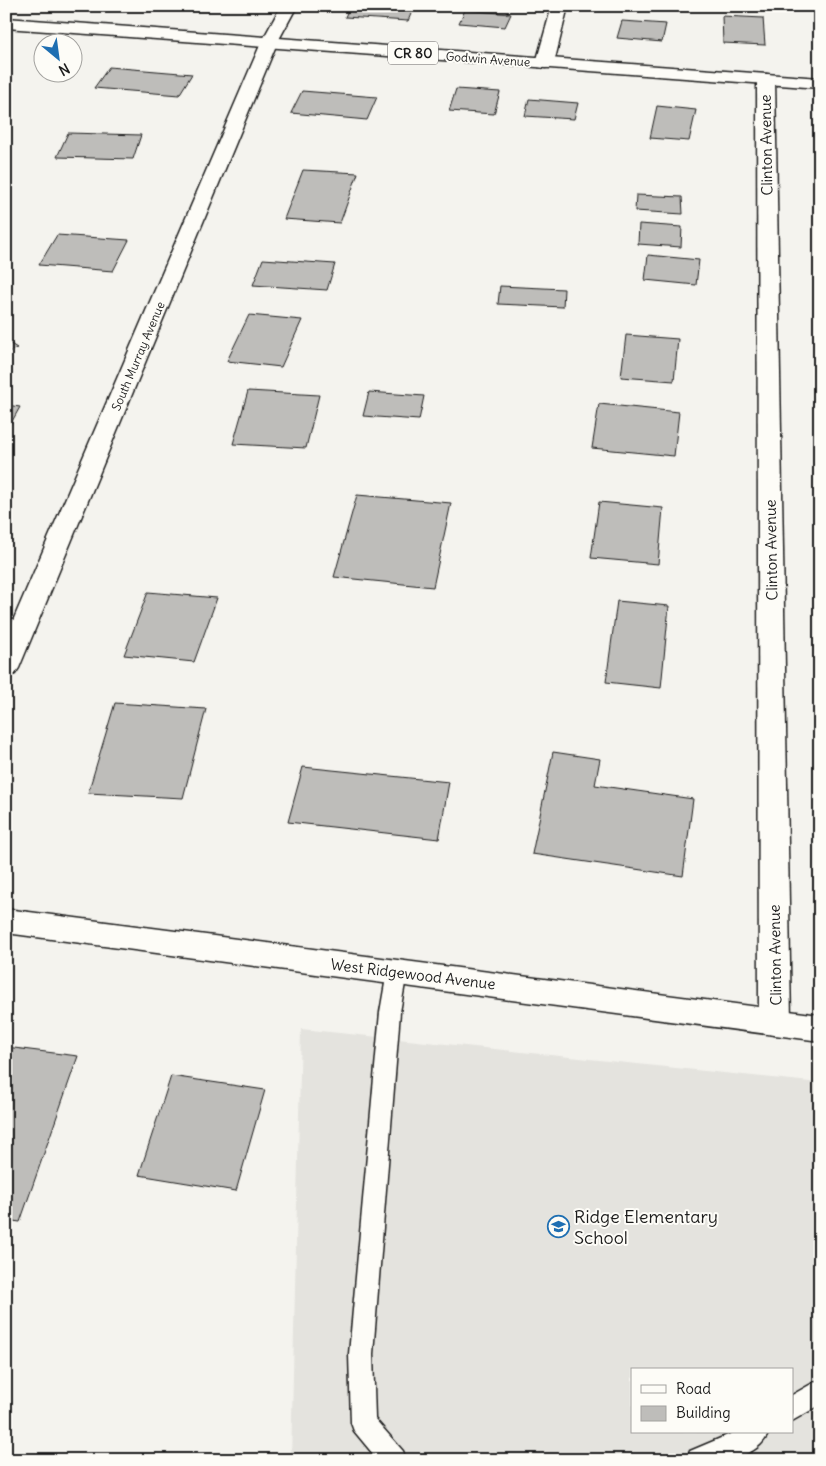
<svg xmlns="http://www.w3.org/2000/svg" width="826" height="1466" viewBox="0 0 826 1466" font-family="Delius,sans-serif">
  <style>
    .built { fill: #e4e3de; fill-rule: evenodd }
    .building { fill: #bebdba; stroke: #1c1c1c }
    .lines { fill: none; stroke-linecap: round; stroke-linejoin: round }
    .service-casing { stroke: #1c1c1c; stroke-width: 3 }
    .minor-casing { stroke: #1c1c1c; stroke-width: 3 }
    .tertiary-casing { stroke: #1c1c1c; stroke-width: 3 }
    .primary-casing { stroke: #1c1c1c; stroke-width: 3 }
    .service { fill: #fdfcf7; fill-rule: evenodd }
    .minor { fill: #fdfcf7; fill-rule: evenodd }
    .tertiary { fill: #fdfcf7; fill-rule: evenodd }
    .primary { fill: #fdfcf7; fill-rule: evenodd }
    .labels { text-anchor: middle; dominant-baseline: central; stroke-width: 4; stroke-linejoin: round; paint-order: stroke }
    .far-street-label { font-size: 12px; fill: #1c1c1c; stroke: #fdfcf7 }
    .shield { fill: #fdfcf7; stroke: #605f5e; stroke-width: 1 }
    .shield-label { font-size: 14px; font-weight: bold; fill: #1c1c1c }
    .street-label { font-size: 15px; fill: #1c1c1c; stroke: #fdfcf7 }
    .near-poi-label { font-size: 18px; fill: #1c1c1c; stroke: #fdfcf7; text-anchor: start }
  </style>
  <rect width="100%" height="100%" fill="#f4f3ee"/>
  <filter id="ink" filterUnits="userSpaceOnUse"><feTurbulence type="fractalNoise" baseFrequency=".02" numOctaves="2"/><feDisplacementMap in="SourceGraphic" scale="10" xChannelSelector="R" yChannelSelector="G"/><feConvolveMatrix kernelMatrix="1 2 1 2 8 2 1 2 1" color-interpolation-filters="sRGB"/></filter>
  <g filter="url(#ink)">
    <path class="built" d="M301,1029l519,54v377h-529zM632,1370h160v62h-160z"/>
    <g class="building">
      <polygon points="350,6 383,6 413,9 408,21 345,17"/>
      <polygon points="465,10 511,14 505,27 459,23"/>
      <polygon points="722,16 763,18 765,45 723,43"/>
      <polygon points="622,21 666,24 662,42 617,38"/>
      <polygon points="109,67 192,74 179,95 94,88"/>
      <polygon points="456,89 500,92 494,114 449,111"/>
      <polygon points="302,91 377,97 367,120 291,113"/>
      <polygon points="529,99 578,103 574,119 525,116"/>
      <polygon points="657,106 696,110 689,141 650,138"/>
      <polygon points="68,133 141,135 133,159 57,157"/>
      <polygon points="303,170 358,173 340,223 284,219"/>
      <polygon points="636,195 682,197 683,214 635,211"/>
      <polygon points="639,224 682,227 681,247 638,244"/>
      <polygon points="57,235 129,240 113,271 39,265"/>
      <polygon points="648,255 699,260 696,285 645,280"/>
      <polygon points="263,259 335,264 327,290 253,285"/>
      <polygon points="500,286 564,289 563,307 498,304"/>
      <polygon points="249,315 302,320 281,367 227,361"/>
      <polygon points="626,335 678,339 674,381 621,377"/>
      <polygon points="6,341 17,348 6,353"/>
      <polygon points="248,391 319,395 306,448 233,444"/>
      <polygon points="369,392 424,396 419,420 363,416"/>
      <polygon points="599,404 679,412 674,456 592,448"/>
      <polygon points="6,405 20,407 6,432"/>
      <polygon points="357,495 451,503 433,587 334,577"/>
      <polygon points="599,502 663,508 658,564 591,558"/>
      <polygon points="148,592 217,598 194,662 124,655"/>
      <polygon points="617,601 669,606 661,688 606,682"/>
      <polygon points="115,703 206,709 183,798 88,793"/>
      <polygon points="553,752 600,759 595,785 693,799 683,876 532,854"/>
      <polygon points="303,767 449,782 439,839 288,822"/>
      <polygon points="6,1047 78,1056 20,1222 6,1220"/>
      <polygon points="171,1076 265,1090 236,1191 139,1175"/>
    </g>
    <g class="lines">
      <defs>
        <g id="service">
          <polygon points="397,964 404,966 407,972 400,1012 373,1354 375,1419 403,1451 406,1460 378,1460 354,1431 351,1423 349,1354 380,1012 387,972 390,966"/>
          <polygon points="820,1379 820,1405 792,1421 792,1395"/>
          <path d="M735,1432h34c-13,31 -55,28 -82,28l3,-9z"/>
        </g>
        <g id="minor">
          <polygon points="281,6 297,6 277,43 19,668 15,674 6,677 6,637 261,43"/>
          <polygon points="552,6 568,6 554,63 551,67 545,68 539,67 536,63"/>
          <polygon points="766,74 772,75 775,79 791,1022 786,1031 775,1035 764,1031 759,1022 757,79 760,75"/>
        </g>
        <polygon id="tertiary" points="6,909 820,1015 820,1041 6,933"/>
        <polygon id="primary" points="6,18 820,78 820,88 6,28"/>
      </defs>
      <use href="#service" class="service-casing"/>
      <use href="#minor" class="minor-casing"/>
      <use href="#tertiary" class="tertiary-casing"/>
      <use href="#primary" class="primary-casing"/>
      <use href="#service" class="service"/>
      <use href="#minor" class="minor"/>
      <use href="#tertiary" class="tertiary"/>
      <use href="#primary" class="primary"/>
    </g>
  </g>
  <defs>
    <symbol id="school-ring" viewBox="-11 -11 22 22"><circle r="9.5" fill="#fdfcf7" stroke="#1f6fb2" stroke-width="1.5"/><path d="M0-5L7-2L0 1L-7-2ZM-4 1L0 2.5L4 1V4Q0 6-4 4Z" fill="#1f6fb2"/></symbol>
  </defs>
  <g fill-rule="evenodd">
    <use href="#school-ring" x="546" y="1214" width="25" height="25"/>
  </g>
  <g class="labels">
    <g class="far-street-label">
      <text transform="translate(488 59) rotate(4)">Godwin Avenue</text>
      <text transform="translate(138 356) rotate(-67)">South Murray Avenue</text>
    </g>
    <rect class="shield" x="388" y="41.5" width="50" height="23" rx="4"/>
    <g class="shield-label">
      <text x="413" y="53">CR 80</text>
    </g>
    <g class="street-label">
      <text transform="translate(766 145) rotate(-91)">Clinton Avenue</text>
      <text transform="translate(771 550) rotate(-91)">Clinton Avenue</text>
      <text transform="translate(775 955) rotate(-91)">Clinton Avenue</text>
      <text transform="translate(413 974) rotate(7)">West Ridgewood Avenue</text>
    </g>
    <g class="near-poi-label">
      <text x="574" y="1216">Ridge Elementary<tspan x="574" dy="21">School</tspan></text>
    </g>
  </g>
  <rect width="826" height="1466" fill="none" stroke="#fdfcf7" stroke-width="25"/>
  <rect x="12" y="12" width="801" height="1441" fill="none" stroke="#1c1c1c" stroke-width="2" filter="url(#ink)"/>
  <rect x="631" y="1368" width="162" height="65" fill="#fdfcf7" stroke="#a3a29f"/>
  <rect x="641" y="1385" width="25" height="8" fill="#fdfcf7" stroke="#a3a29f"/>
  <text x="676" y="1394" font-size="15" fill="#1c1c1c">Road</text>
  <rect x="641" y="1406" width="25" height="15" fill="#bebdba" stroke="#a3a29f"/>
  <text x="676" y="1418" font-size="15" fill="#1c1c1c">Building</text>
  <g transform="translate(58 58) rotate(151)"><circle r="24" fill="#fdfcf7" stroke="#a3a29f"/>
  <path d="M0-4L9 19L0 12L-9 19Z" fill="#1f6fb2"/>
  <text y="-8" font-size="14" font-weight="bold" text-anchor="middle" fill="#1c1c1c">N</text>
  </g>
</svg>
